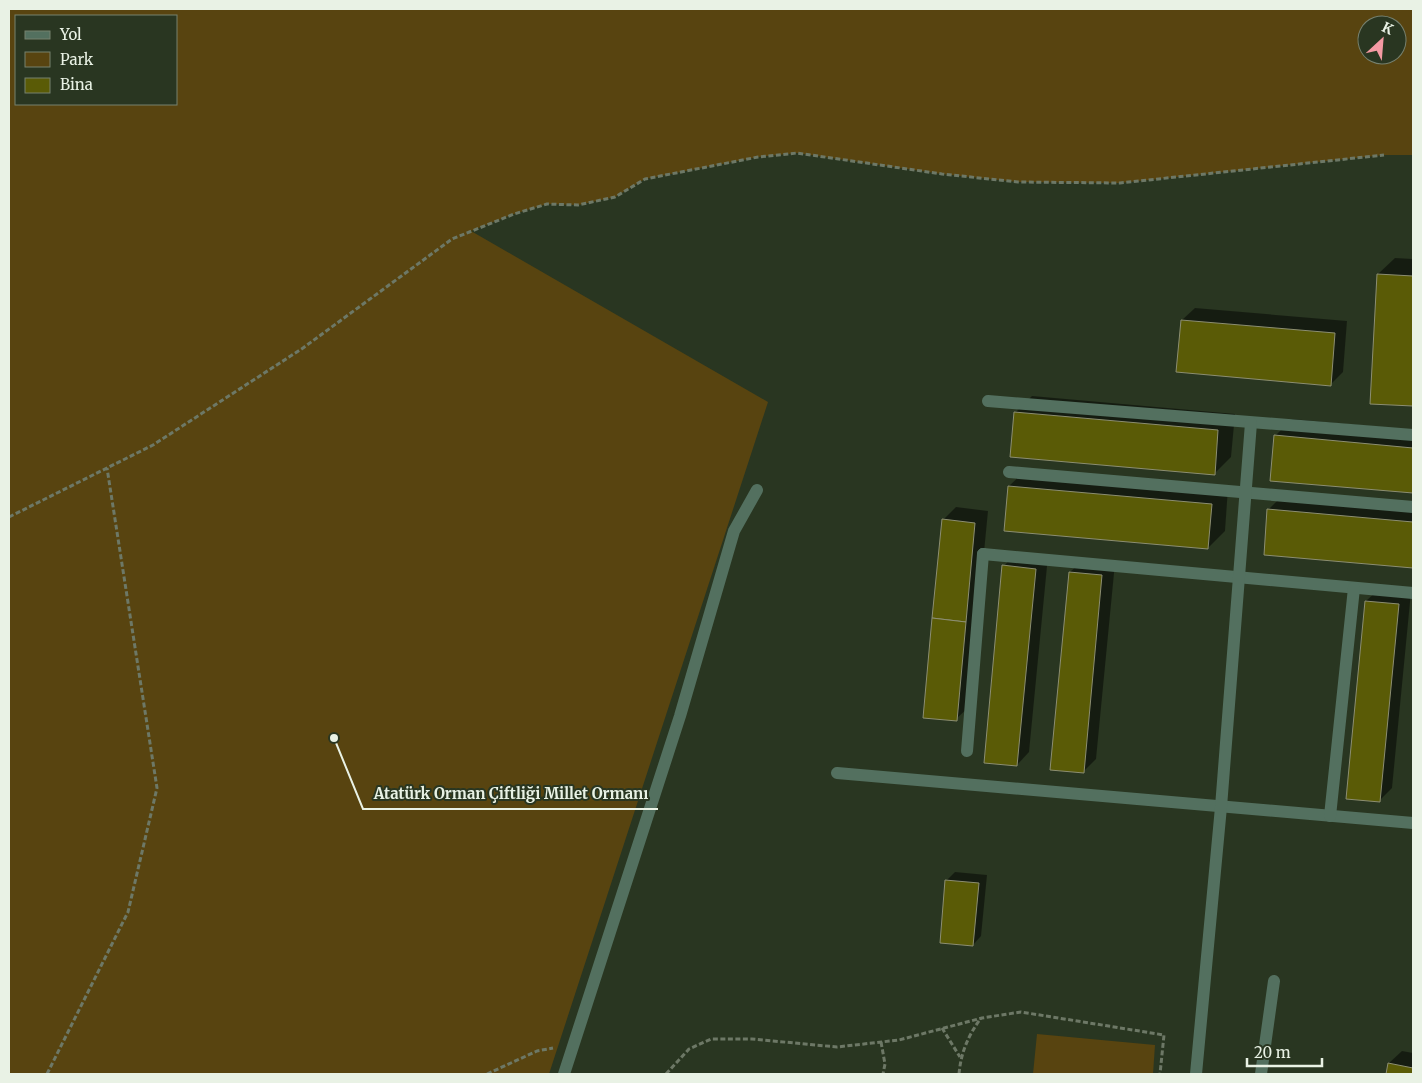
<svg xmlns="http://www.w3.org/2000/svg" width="1422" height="1083" viewBox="0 0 1422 1083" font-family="Merriweather,serif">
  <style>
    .green { fill: #584410; fill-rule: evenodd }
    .shadow { fill: #0007 }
    .building { fill: #5a5b06; stroke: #8c8e72 }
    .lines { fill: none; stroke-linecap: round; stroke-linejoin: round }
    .path { stroke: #6d7866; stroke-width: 3; stroke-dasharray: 5 2.5; stroke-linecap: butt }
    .service { stroke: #53705f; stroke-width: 12 }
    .minor { stroke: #53705f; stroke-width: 12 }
    .leader { fill: none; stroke: #e9f2e5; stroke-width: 2 }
    .callout-dot { fill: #e9f2e5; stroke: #293621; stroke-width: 2 }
    .callout-label { font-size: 15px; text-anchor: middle; font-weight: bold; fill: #e9f2e5; stroke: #293621; stroke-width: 4; stroke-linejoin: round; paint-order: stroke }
  </style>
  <rect width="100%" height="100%" fill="#293621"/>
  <g class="green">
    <path d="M9,9h1404v146h-29l-264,28 -102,-1 -76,-8 -145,-21 -39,4 -113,22 -30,18 -37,8 -31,-1 -33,10 -43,17 297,171 -219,672h-540zM16,16h160v88h-160zM1367,25h30v30h-30z"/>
    <polygon points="1037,1034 1155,1045 1153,1074 1033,1074"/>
  </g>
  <g class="shadow">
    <polygon points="1395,258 1413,259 1413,405 1372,403 1378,274"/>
    <polygon points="1195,308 1347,321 1343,372 1331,384 1182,320"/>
    <polygon points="1032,396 1235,414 1231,457 1214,474 1015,413"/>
    <polygon points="1292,419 1413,430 1413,492 1271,479 1275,436"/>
    <polygon points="1026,470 1228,488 1225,531 1208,548 1009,486"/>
    <polygon points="1285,493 1413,504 1413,566 1265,554 1268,510"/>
    <polygon points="956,507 988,511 969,707 956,719 943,520"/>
    <polygon points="1016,553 1048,556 1029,752 1017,765 1004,566"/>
    <polygon points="1083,560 1115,563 1096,759 1083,772 1070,572"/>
    <polygon points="1379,589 1411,592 1392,788 1379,801 1366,601"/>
    <polygon points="955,872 987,875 981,936 973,945 947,880"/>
    <polygon points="1402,1051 1413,1053 1413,1074 1387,1074 1389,1063"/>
  </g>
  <g class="building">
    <polygon points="1377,274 1413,276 1413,406 1370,404"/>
    <polygon points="1181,320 1335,333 1331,386 1176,372"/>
    <polygon points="1014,412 1218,430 1215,475 1010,457"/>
    <polygon points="1274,435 1413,448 1413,493 1270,481"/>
    <polygon points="1008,486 1212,504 1208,549 1004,531"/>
    <polygon points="1267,509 1413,522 1413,568 1264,555"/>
    <polygon points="942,519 975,523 966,622 932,618"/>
    <polygon points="1002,565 1036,569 1017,766 984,763"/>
    <polygon points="1069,572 1102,575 1084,773 1050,770"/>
    <polygon points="1365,601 1399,604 1380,802 1346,799"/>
    <polygon points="932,618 966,622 957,721 923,718"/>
    <polygon points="945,880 979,883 973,946 940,943"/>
    <polygon points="1388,1063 1413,1068 1413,1074 1386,1074"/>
  </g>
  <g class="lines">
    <g class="path">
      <polyline points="9,517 153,445 303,348 452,239 514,214 547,204 578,205 615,197 645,179 758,157 797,153 942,174 1018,182 1120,183 1384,155"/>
      <polyline points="942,1028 960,1057"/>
      <polyline points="881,1042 885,1064 883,1074"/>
      <polyline points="47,1074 128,912 157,788 107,468"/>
      <polyline points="487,1074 537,1051 553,1048"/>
      <polyline points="666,1074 689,1049 711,1039 752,1039 837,1047 899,1040 982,1018 1021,1012 1164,1035 1160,1074"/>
      <path d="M959,1074c2,-22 9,-38 22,-56"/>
    </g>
    <g class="service">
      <polyline points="967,751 983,554"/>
      <polyline points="1261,1074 1274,981"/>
    </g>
    <g class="minor">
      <polyline points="988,401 1413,435"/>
      <polyline points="1009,472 1413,507"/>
      <polyline points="983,554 1413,593"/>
      <polyline points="837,773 1413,823"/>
      <polyline points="1330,816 1354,588"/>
      <polyline points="564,1074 680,716 734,531 757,490"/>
      <polyline points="1196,1074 1221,807 1251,423"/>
    </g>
  </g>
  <path class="leader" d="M334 738L363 809H658"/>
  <circle class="callout-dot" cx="334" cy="738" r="5"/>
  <g class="callout-label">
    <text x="511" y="799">Atatürk Orman Çiftliği Millet Ormanı</text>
  </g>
  <rect width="1422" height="1083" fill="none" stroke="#e9f2e5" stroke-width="20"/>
  <rect x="15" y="15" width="162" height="90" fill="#293621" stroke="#76816f"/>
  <rect x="25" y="31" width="25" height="8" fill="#53705f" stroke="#76816f"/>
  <text x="60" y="40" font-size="15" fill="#e9f2e5">Yol</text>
  <rect x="25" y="52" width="25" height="15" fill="#584410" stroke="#76816f"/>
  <text x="60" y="65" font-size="15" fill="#e9f2e5">Park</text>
  <rect x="25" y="78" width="25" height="15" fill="#5a5b06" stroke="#76816f"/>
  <text x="60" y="90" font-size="15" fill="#e9f2e5">Bina</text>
  <g transform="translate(1382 40) rotate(26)"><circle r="24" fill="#293621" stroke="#76816f"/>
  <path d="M0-4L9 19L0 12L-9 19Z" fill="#f49aa3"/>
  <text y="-8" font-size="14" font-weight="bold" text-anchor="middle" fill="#e9f2e5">K</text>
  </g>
  <path d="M1247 1058v8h75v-8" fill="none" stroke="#e9f2e5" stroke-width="2.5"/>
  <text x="1254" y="1058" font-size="15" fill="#e9f2e5" stroke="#293621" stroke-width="4" paint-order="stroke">20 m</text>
</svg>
